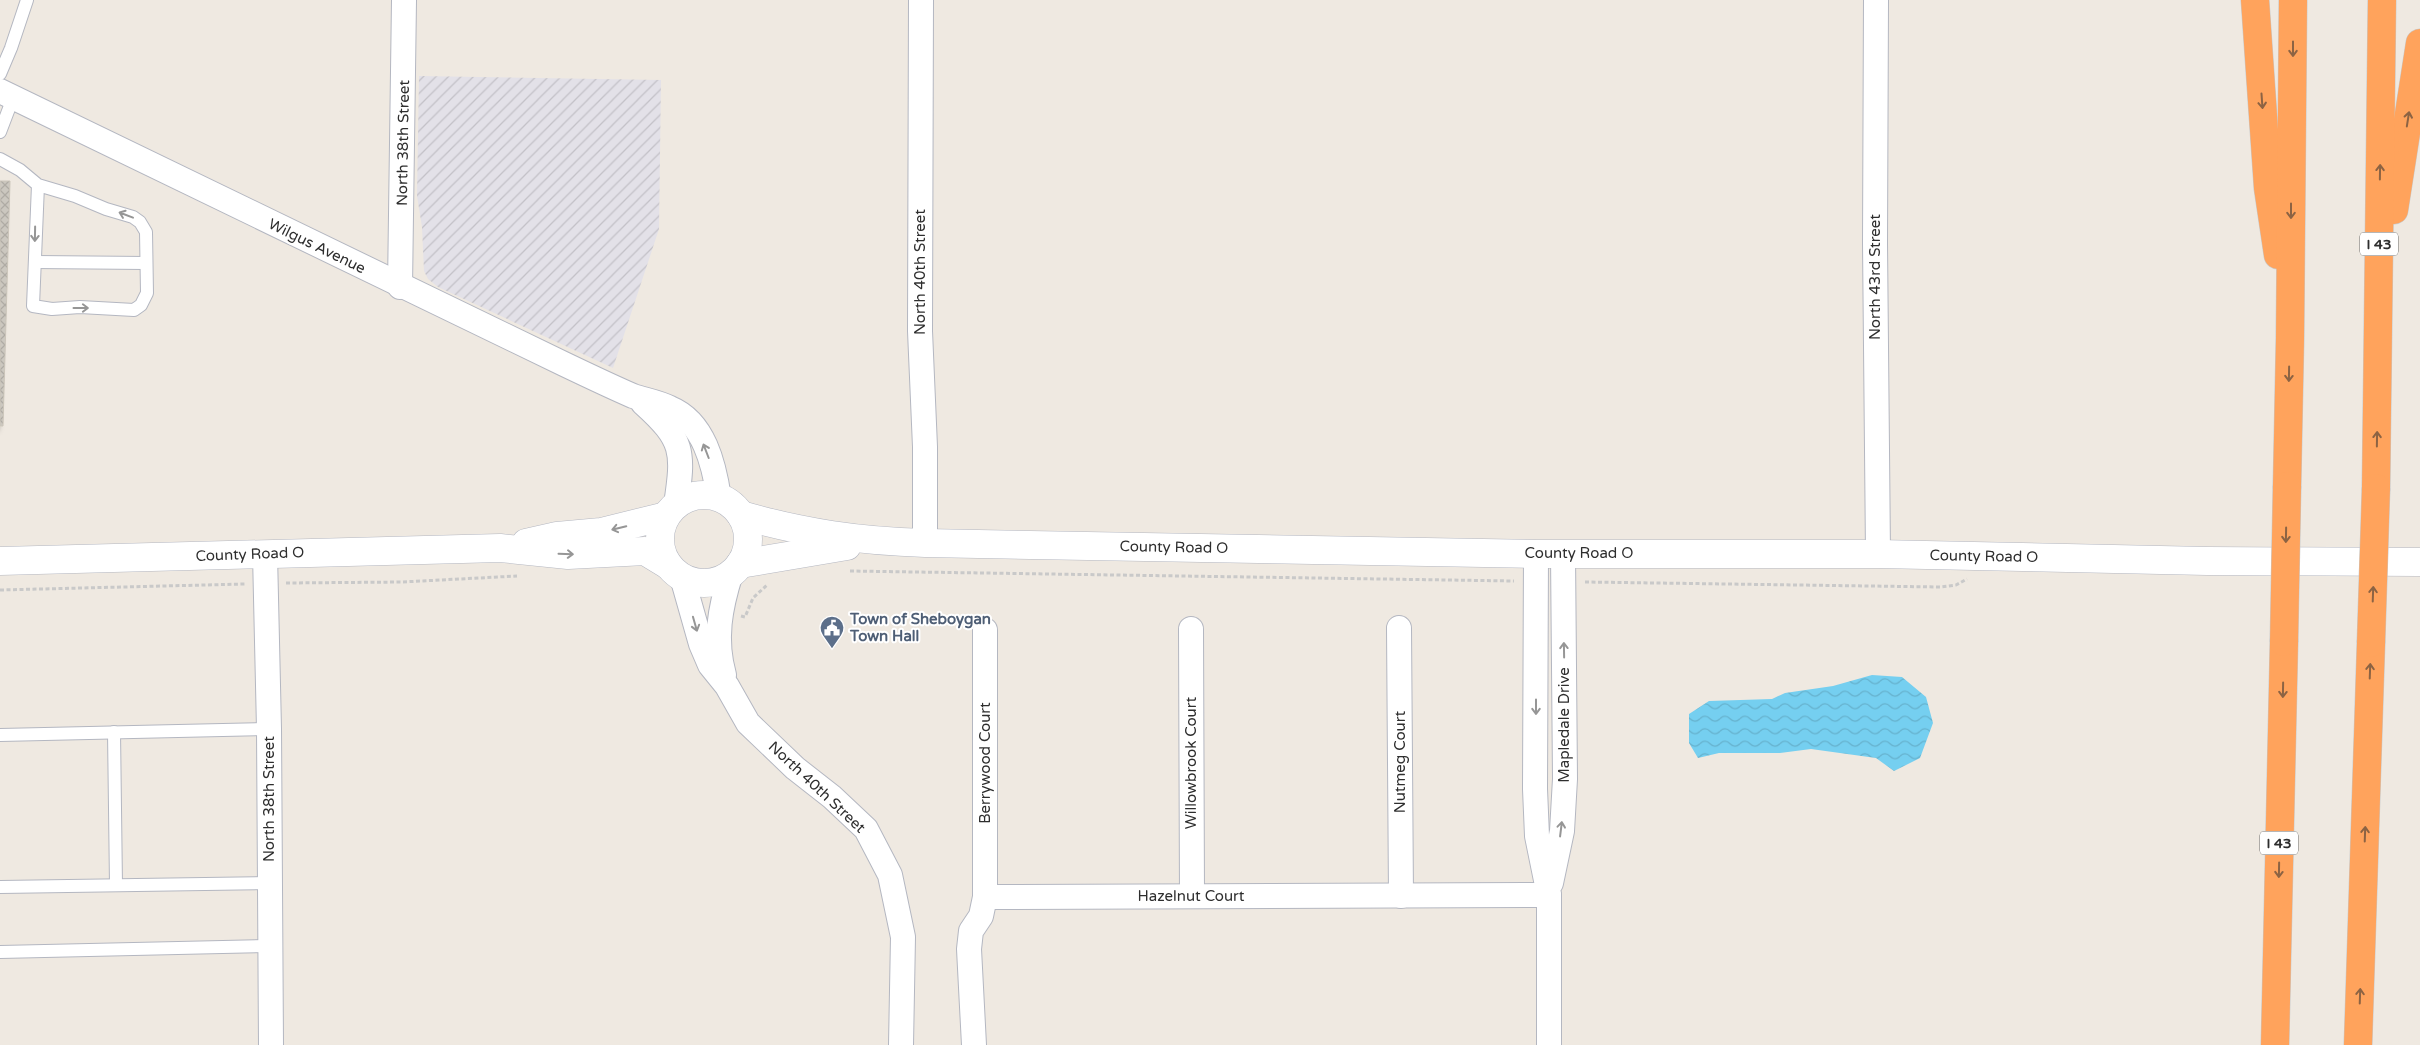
<svg xmlns="http://www.w3.org/2000/svg" width="2420" height="1045" viewBox="0 0 2420 1045" font-family="'Varela Round',sans-serif">
  <style>
    .industrial { fill: url(#industrial-furrows) }
    .water { fill: url(#water-waves) }
    .building { fill: url(#building-cross-hatch); stroke: #cbc5ba; filter: url(#shadow) }
    .lines { fill: none; stroke-linecap: round; stroke-linejoin: round }
    .lane-casing { stroke: #b4b7c1; stroke-width: 14 }
    .street-casing { stroke: #b4b7c1; stroke-width: 26 }
    .secondary-casing { stroke: #b4b7c1; stroke-width: 29 }
    .highway-casing { stroke: #c9c9c9; stroke-width: 29 }
    .path { stroke: #c9c9c9; stroke-width: 3; stroke-dasharray: 4 2.5; stroke-linecap: butt }
    .lane { stroke: #fff; stroke-width: 12 }
    .street { stroke: #fff; stroke-width: 24 }
    .secondary { stroke: #fff; stroke-width: 28 }
    .highway { stroke: #ffa35c; stroke-width: 28 }
    .highway-bridge-casing { stroke: #c9c9c9; stroke-width: 29; stroke-linecap: butt }
    .highway-bridge { stroke: #ffa35c; stroke-width: 28 }
    .oneway { stroke: #8c6343 }
    .oneway2 { stroke: #969696 }
    .labels { text-anchor: middle; dominant-baseline: central; stroke-width: 4; stroke-linejoin: round; paint-order: stroke }
    .shield { fill: #fff; stroke: #6d6d6d; stroke-width: 1 }
    .shield-label { font-size: 14px; font-weight: bold; fill: #2e2e2e }
    .street-label { font-size: 15px; fill: #2e2e2e; stroke: #fff }
    .service-label { font-size: 15px; font-weight: bold; fill: #4e5e75; stroke: #fff; text-anchor: start }
  </style>
  <defs>
    <pattern id="industrial-furrows" width="10" height="10" patternUnits="userSpaceOnUse" patternTransform="scale(1.25)"><rect width="10" height="10" fill="#e3e1e8"/><path d="M-1 1l2-2M0 10L10 0M9 11l2-2" fill="none" stroke="#c3c1c7"/></pattern>
    <pattern id="water-waves" width="16" height="10" patternUnits="userSpaceOnUse" patternTransform="scale(1.25)"><rect width="16" height="10" fill="#75cff0"/><path d="M0 5q4-4 8 0t8 0" fill="none" stroke="#66b2ce"/></pattern>
    <pattern id="building-cross-hatch" width="8" height="8" patternUnits="userSpaceOnUse" patternTransform="scale(1.25)"><rect width="8" height="8" fill="#cbc7bf"/><path d="M0 0l8 8M0 8l8-8" fill="none" stroke="#afaba4"/></pattern>
    <filter id="shadow"><feDropShadow dx="-4.5" dy="4.5" stdDeviation="2.5" flood-color="#0004"/></filter>
  </defs>
  <rect width="100%" height="100%" fill="#efe9e1"/>
  <polygon class="industrial" points="419,76 661,80 659,229 613,368 438,287 428,279 424,271 422,227 417,196"/>
  <polygon class="water" points="1872,675 1902,677 1926,697 1933,723 1920,758 1894,771 1876,758 1811,749 1780,753 1719,753 1698,758 1689,743 1689,714 1709,701 1772,699 1785,693 1833,686"/>
  <polygon class="building" points="0,181 10,181 3,426 0,426"/>
  <g class="lines">
    <defs>
      <g id="lane">
        <polyline points="0,74 11,48 27,0"/>
        <polyline points="0,132 13,98"/>
        <polyline points="0,159 20,170 38,185 75,196 106,209 133,217 140,222 146,232 147,293 141,305 134,310 80,307 52,309 33,306 38,185"/>
        <polyline points="35,262 146,263"/>
        <polyline points="114,732 116,885"/>
        <polyline points="0,735 269,729"/>
        <polyline points="0,887 269,883"/>
        <polyline points="0,952 270,946"/>
      </g>
      <g id="street">
        <polyline points="921,0 920,331 925,447 925,543"/>
        <polyline points="1876,0 1875,243 1878,554"/>
        <path d="M0,91l564,273c23,11 46,22 69,32 12,4 25,6 37,12 34,14 44,56 49,90"/>
        <polyline points="400,287 404,0"/>
        <path d="M643,403c41,37 41,48 33,102"/>
        <polyline points="265,554 269,729 271,1045"/>
        <polyline points="1536,554 1535,789 1537,836 1549,895 1549,1045"/>
        <polyline points="682,577 701,644 710,665 727,686 748,723 795,768 832,797 866,829 890,875 903,937 901,1045"/>
        <polyline points="1399,628 1401,896"/>
        <polyline points="1191,629 1192,896"/>
        <path d="M724,675c-10,-36 -4,-67 7,-102"/>
        <polyline points="1551,883 1562,831 1565,779 1563,554"/>
        <polyline points="985,897 1549,895"/>
        <polyline points="974,1045 969,949 971,931 981,916 985,897 985,630"/>
      </g>
      <g id="secondary">
        <circle cx="704" cy="539" r="44"/>
        <path d="M741,515c63,18 118,26 184,28l611,11h342l329,7 213,1"/>
        <polyline points="526,543 557,536 601,532 666,516"/>
        <polyline points="0,561 500,548 568,555 645,551 668,565"/>
        <polyline points="740,564 847,546"/>
      </g>
      <g id="highway">
        <polyline points="2255,0 2268,188 2278,255"/>
        <polyline points="2394,210 2420,43"/>
        <polyline points="2287,486 2290,339 2293,0"/>
        <polyline points="2376,488 2382,0"/>
        <polyline points="2275,1045 2284,642"/>
        <polyline points="2358,1045 2371,643"/>
      </g>
    </defs>
    <use href="#lane" class="lane-casing"/>
    <use href="#street" class="street-casing"/>
    <use href="#secondary" class="secondary-casing"/>
    <use href="#highway" class="highway-casing"/>
    <g class="path">
      <polyline points="850,571 1514,581"/>
      <polyline points="1585,582 1940,587 1956,585 1967,579"/>
      <polyline points="286,583 402,582 517,576"/>
      <polyline points="0,590 245,584"/>
      <polyline points="741,616 745,617 753,598 767,585"/>
    </g>
    <use href="#lane" class="lane"/>
    <use href="#street" class="street"/>
    <use href="#secondary" class="secondary"/>
    <use href="#highway" class="highway"/>
    <defs>
      <g id="highway-bridge">
        <polyline points="2284,642 2287,486"/>
        <polyline points="2371,643 2376,488"/>
      </g>
    </defs>
    <use href="#highway-bridge" class="highway-bridge-casing"/>
    <use href="#highway-bridge" class="highway-bridge"/>
  </g>
  <defs><path id="oneway-shaft" d="M-6 0H5M1.5-3L5.5 0L1.5 3" fill="none" stroke-width="1.6" stroke-linecap="round" stroke-linejoin="round" transform="scale(1.25)"/></defs>
  <g class="oneway">
    <use href="#oneway-shaft" transform="translate(2293 49) rotate(90)"/>
    <use href="#oneway-shaft" transform="translate(2262 101) rotate(86)"/>
    <use href="#oneway-shaft" transform="translate(2408 119) rotate(-81)"/>
    <use href="#oneway-shaft" transform="translate(2380 172) rotate(-89)"/>
    <use href="#oneway-shaft" transform="translate(2291 211) rotate(90)"/>
    <use href="#oneway-shaft" transform="translate(2289 374) rotate(91)"/>
    <use href="#oneway-shaft" transform="translate(2377 439) rotate(-89)"/>
    <use href="#oneway-shaft" transform="translate(2286 535) rotate(91)"/>
    <use href="#oneway-shaft" transform="translate(2373 594) rotate(-88)"/>
    <use href="#oneway-shaft" transform="translate(2370 671) rotate(-88)"/>
    <use href="#oneway-shaft" transform="translate(2283 690) rotate(91)"/>
    <use href="#oneway-shaft" transform="translate(2365 834) rotate(-88)"/>
    <use href="#oneway-shaft" transform="translate(2279 870) rotate(91)"/>
    <use href="#oneway-shaft" transform="translate(2360 996) rotate(-88)"/>
  </g>
  <g class="oneway2">
    <use href="#oneway-shaft" transform="translate(126 215) rotate(-159)"/>
    <use href="#oneway-shaft" transform="translate(35 234) rotate(91)"/>
    <use href="#oneway-shaft" transform="translate(81 308)"/>
    <use href="#oneway-shaft" transform="translate(706 451) rotate(-111)"/>
    <use href="#oneway-shaft" transform="translate(619 528) rotate(166)"/>
    <use href="#oneway-shaft" transform="translate(566 554) rotate(2)"/>
    <use href="#oneway-shaft" transform="translate(695 624) rotate(74)"/>
    <use href="#oneway-shaft" transform="translate(1564 650) rotate(-91)"/>
    <use href="#oneway-shaft" transform="translate(1536 707) rotate(90)"/>
    <use href="#oneway-shaft" transform="translate(1561 829) rotate(-83)"/>
  </g>
  <defs>
    <symbol id="civic-pin" viewBox="-11 -11 22 30"><path d="M0 17L-7.5 6A9.5 9.5 0 1 1 7.5 6Z" fill="#5c6f8a" stroke="#fff"/><path d="M-.6-6.5H3V-4.5H.6V-3L4-1V1h2V6H-6V1h2V-1L-.6-3ZM-1.2 2.5V6h2.4V2.5Z" fill="#fff"/></symbol>
  </defs>
  <g fill-rule="evenodd">
    <use href="#civic-pin" x="818" y="614" width="28" height="38"/>
  </g>
  <g class="labels">
    <g class="shield">
      <rect x="2360" y="232.5" width="38" height="23" rx="4"/>
      <rect x="2260" y="831.5" width="38" height="23" rx="4"/>
    </g>
    <g class="shield-label">
      <text x="2379" y="244">I 43</text>
      <text x="2279" y="843">I 43</text>
    </g>
    <g class="street-label">
      <text transform="translate(403 143) rotate(-89)">North 38th Street</text>
      <text transform="translate(317 246) rotate(26)">Wilgus Avenue</text>
      <text transform="translate(920 272) rotate(-90)">North 40th Street</text>
      <text transform="translate(1875 277) rotate(-90)">North 43rd Street</text>
      <text transform="translate(1174 547) rotate(1)">County Road O</text>
      <text x="1579" y="553">County Road O</text>
      <text transform="translate(250 554) rotate(-2)">County Road O</text>
      <text transform="translate(1984 556) rotate(1)">County Road O</text>
      <text transform="translate(1564 725) rotate(-90)">Mapledale Drive</text>
      <text transform="translate(1400 762) rotate(-90)">Nutmeg Court</text>
      <text transform="translate(985 763) rotate(-90)">Berrywood Court</text>
      <text transform="translate(1191 763) rotate(-90)">Willowbrook Court</text>
      <text transform="translate(817 787) rotate(43)">North 40th Street</text>
      <text transform="translate(269 799) rotate(-90)">North 38th Street</text>
      <text x="1191" y="896">Hazelnut Court</text>
    </g>
    <g class="service-label">
      <text x="850" y="619">Town of Sheboygan<tspan x="850" dy="17">Town Hall</tspan></text>
    </g>
  </g>
</svg>
